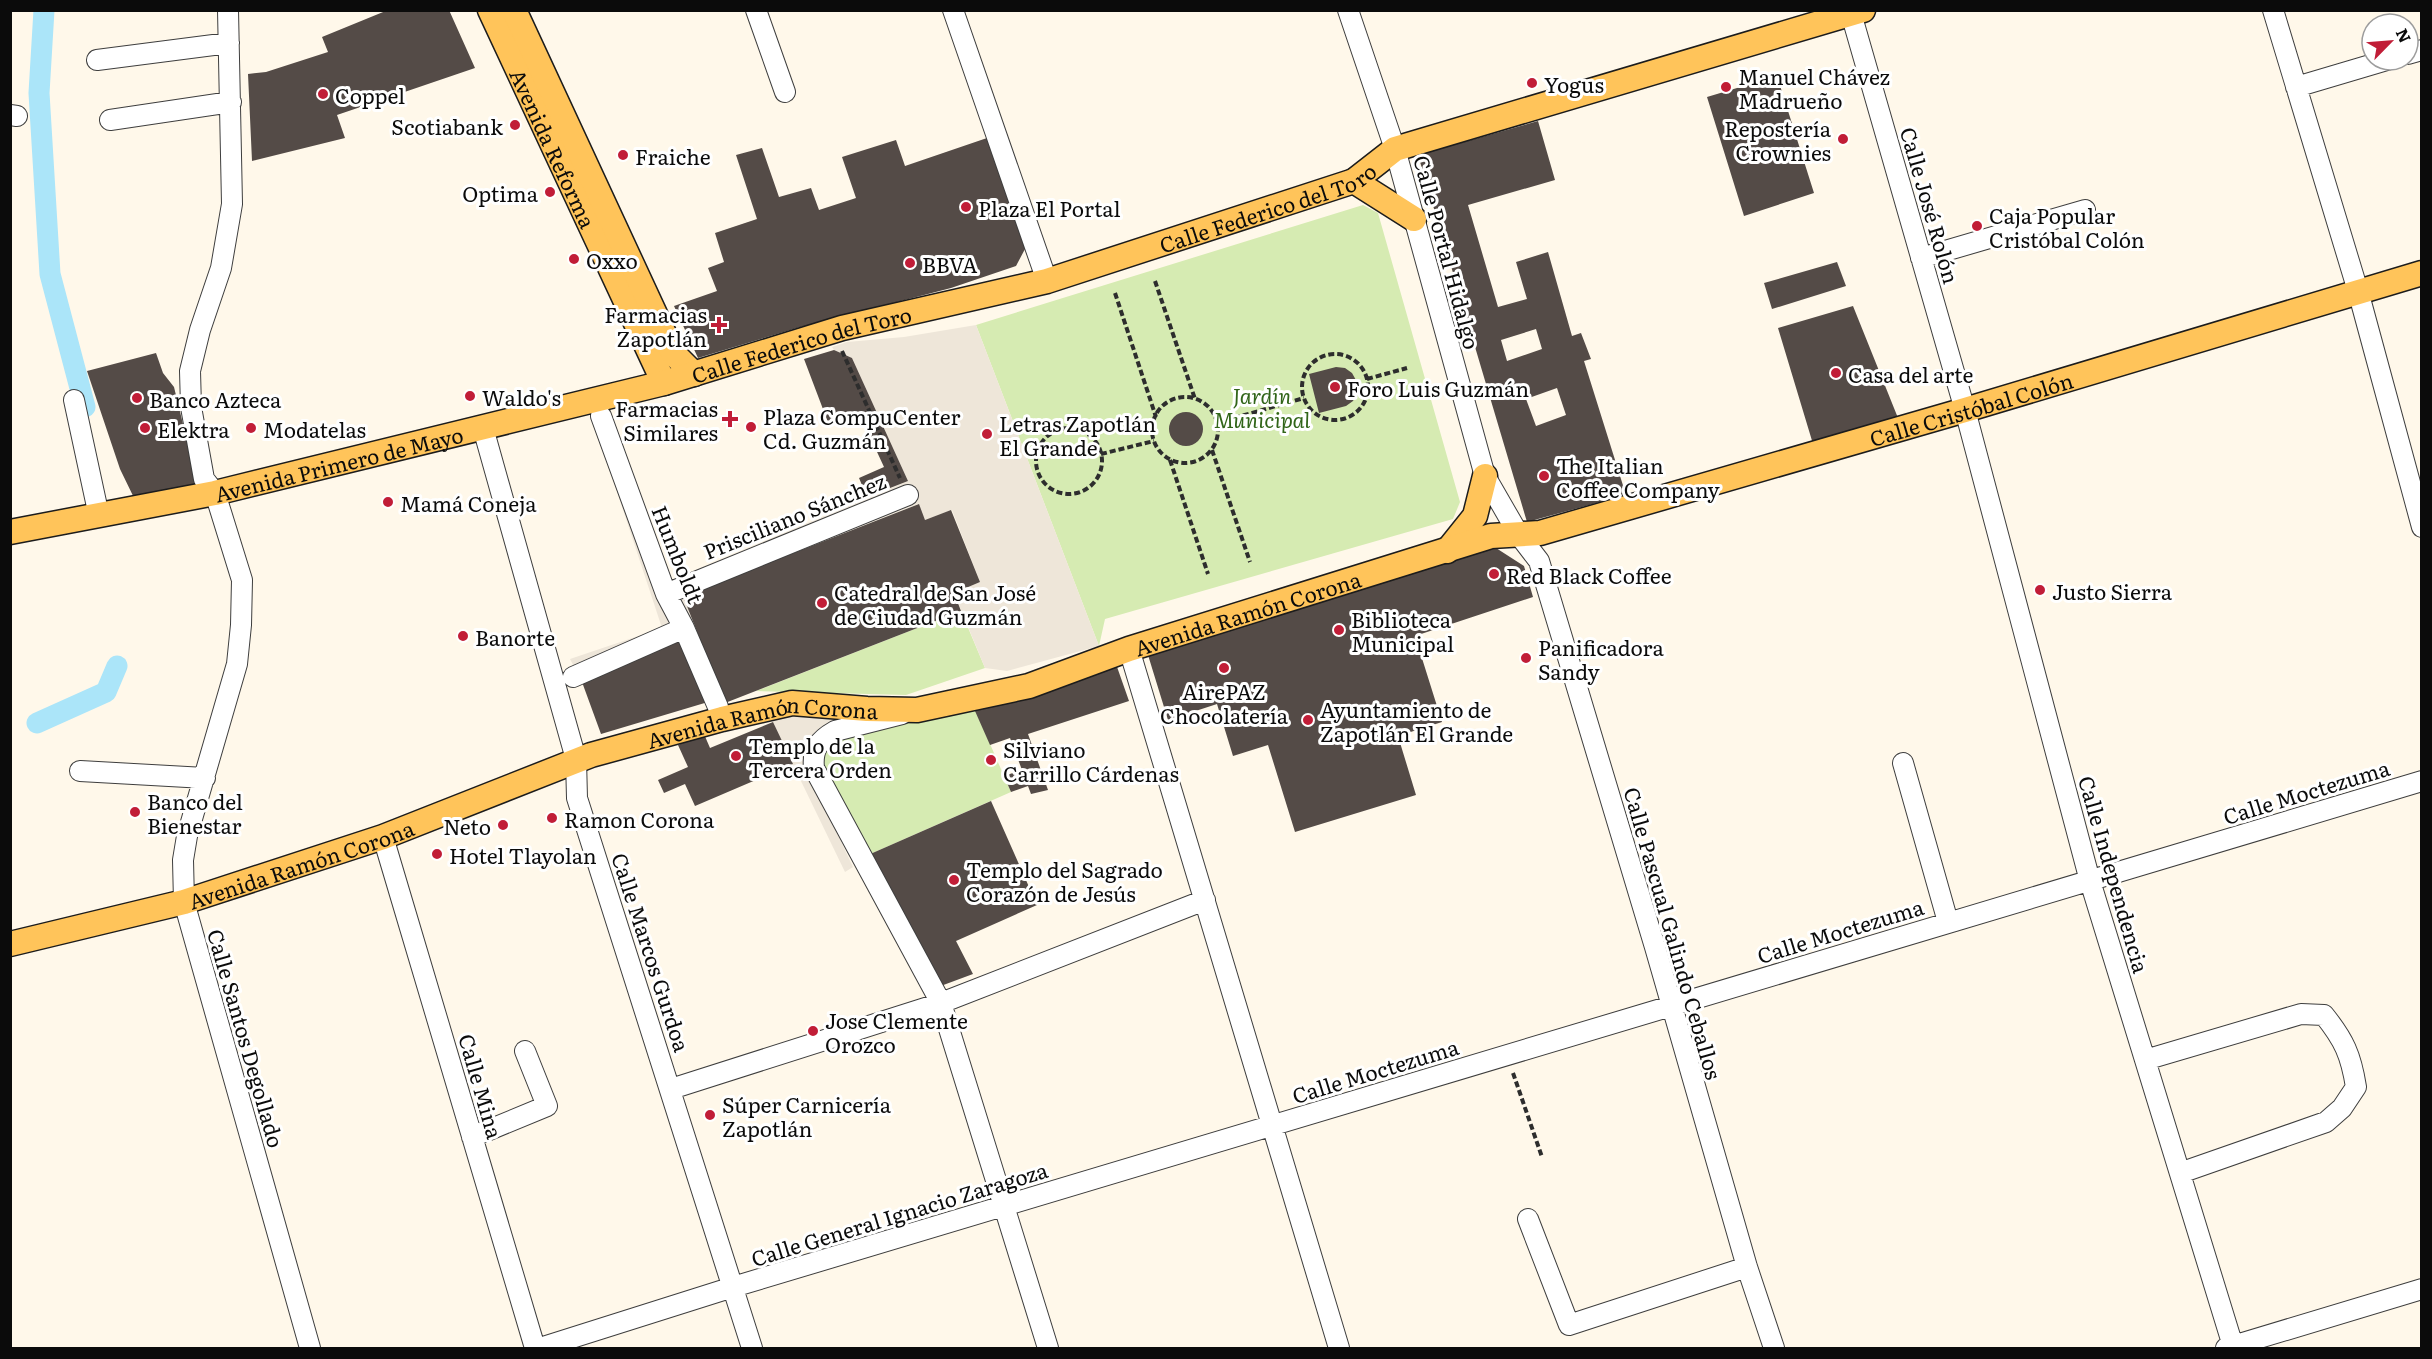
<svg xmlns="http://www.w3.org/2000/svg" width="2432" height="1359" font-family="Literata,serif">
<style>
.green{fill:#d6ebb2}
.plaza{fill:#eee6d9}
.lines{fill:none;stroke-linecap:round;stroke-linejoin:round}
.canal{stroke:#abe5f9;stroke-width:21}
.building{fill:#544b47;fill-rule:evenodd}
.minor-casing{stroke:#3e3e3e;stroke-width:22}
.major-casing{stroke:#1c1c1c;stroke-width:27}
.path{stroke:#2d2d2d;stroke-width:4;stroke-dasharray:6 3;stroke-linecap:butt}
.minor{stroke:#fff;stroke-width:20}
.major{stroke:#ffc45a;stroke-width:24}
.poi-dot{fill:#c11d37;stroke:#fff;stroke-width:2}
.labels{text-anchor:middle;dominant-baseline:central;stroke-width:6;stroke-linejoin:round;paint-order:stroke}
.poi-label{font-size:21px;fill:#0b0b0b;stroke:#fff;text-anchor:start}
.street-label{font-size:21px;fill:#0b0b0b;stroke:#fff}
.park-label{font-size:21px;font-style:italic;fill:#316519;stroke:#fff}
</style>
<rect width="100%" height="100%" fill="#fff8ea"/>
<path class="green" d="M1363,205L1378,213L1460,502L1453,519L1105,619L1099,646L976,325Z
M961,611L985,668L906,695L756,691Z
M973,705L1011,792L868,855L823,767C824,751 827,747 840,739Z"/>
<path class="plaza" d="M976,325L1099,646L1007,671L985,668L954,593L980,582L952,510L925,520L918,504L683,596L725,703L582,682L570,659L662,628L595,425L613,419L671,580L908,481L852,358L834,350L832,347L847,342L904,337Z
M869,713L806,748L804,756L805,765L853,867L845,872L770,717Z"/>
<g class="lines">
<path class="canal" d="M44,10L39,93L50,274L85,407
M37,723L106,692L117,666"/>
</g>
<path class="building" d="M388,10H449L475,68L337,115L345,138L252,161L248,74L266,72L328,52L322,37Z
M1777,76L1814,193L1744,216L1707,97Z
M1538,121L1555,180L1468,205L1498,307L1527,299L1516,262L1548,252L1572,336L1581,333L1591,359L1584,361L1626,495L1527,522L1418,155ZM1536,329L1542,349L1507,361L1501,340ZM1557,388L1566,415L1536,426L1526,399Z
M987,138L1025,249L1016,266L951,288L797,328L698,358L674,306L717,291L708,268L724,262L715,233L757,219L736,155L762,148L779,197L811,188L819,210L856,198L842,157L896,140L905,166Z
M1837,262L1846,286L1772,309L1764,283Z
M1853,306L1898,418L1813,444L1778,328Z
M834,350L852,358L908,481L867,497L859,478L884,467L859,413L829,425L804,359Z
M156,353L163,373L174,387L198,486L136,502L120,469L87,371Z
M1336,367L1345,368L1352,373L1357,382L1358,391L1353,401L1346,406L1319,413L1309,374Z
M1169 429a17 17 0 1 1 34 0a17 17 0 1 1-34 0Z
M919,504L925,520L951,510L980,582L954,593L961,611L725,703L683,596Z
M1496,548L1524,566L1533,597L1415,636L1442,722L1398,736L1416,795L1295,832L1268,745L1233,756L1217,704L1168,720L1148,655Z
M681,635L708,702L601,734L582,682Z
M1116,664L1129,701L1028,734L1048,790L1031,794L1028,786L1011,792L1004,776L1022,770L1010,738L990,745L975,711Z
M773,722L793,764L695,806L685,784L664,793L658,780L688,767L678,745L704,734L710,748Z
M991,801L1037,905L956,941L973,974L938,987L868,855Z"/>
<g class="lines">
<g class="minor-casing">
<path id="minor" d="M228,10L232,204L221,268L200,330L190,371L191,407L204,479L215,493L242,580L241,625L237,664L187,836L183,860L184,902L310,1348
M756,10L785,92
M953,10L1047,281
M1348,10L1395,149L1485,476L1519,535L1539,561L1655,947L1747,1267L1774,1348
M1850,10L1965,410L2090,881L2233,1346
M2273,10L2358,291L2422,527
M2408,54L2422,50
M97,60L229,43
M2296,87L2387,60
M10,115L17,116
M110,120L231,102
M1921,258L2085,210
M74,400L99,516
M601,416L666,594L684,628L718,707
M483,428L576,759L577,798L752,1348
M666,594L908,495
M1129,649L1339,1348
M573,677L684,628
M902,714L835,731C819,740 812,749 814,768L941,1003L1048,1348
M1903,763L1948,922
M80,771L205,778
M383,837L535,1348
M2145,1060L2301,1014L2324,1015C2344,1040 2351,1055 2356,1087L2342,1108L2326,1122L2180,1173
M671,1089L941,1003L1205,900
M472,1137L547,1106L525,1051
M1528,1219L1569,1325L1747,1267
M540,1348L733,1287L2422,781
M2226,1348L2422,1289"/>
</g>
<g class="major-casing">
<g id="major">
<path id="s1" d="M490,10L664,383"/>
<path d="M514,10L673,353L694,374"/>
<path d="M1354,181L1414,219"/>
<path id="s2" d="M10,532L215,493L664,383L842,328L1047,281L1354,181L1395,149L1863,10"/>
<path d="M1447,551L1475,516L1485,476"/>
<path id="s3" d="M10,944L184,902L383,837L591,755L722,719L792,703L867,709L917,710L1029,686L1129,649L1491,536L1540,533L1965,410L2422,273"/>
</g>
</g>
<path class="path" d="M1155,281L1195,399
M1115,293L1156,417
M842,351L900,478
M1302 387a33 33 0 1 1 66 0a33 33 0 1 1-66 0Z
M1367,379L1407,368
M1152 430a33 33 0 1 1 66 0a33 33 0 1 1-66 0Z
M1217,423L1304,398
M1036 461a33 33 0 1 1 66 0a33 33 0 1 1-66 0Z
M1212,450L1250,562
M1101,454L1154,441
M1170,460L1208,574
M1513,1073L1542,1157"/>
<use href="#minor" class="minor"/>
<use href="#major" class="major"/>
</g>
<g class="poi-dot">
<circle cx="1532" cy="83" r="6"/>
<circle cx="1726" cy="87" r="6"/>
<circle cx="323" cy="94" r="6"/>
<circle cx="515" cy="125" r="6"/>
<circle cx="1843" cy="139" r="6"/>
<circle cx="623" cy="155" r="6"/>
<circle cx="550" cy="192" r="6"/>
<circle cx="966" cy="207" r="6"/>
<circle cx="1977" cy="226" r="6"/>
<circle cx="574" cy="259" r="6"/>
<circle cx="910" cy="263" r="6"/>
<path d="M716 316h6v6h6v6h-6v6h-6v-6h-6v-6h6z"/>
<circle cx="1836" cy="373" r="6"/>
<circle cx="1335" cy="387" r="6"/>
<circle cx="470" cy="396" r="6"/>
<circle cx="137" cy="398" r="6"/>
<path d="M727 410h6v6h6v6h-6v6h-6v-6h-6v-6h6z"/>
<circle cx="751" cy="427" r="6"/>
<circle cx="145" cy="428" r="6"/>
<circle cx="251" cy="428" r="6"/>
<circle cx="987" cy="434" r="6"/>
<circle cx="1544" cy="476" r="6"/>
<circle cx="388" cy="502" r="6"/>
<circle cx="1494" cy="574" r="6"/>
<circle cx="2040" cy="590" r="6"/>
<circle cx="822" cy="603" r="6"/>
<circle cx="1339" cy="630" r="6"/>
<circle cx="463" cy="636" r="6"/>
<circle cx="1526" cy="658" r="6"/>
<circle cx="1224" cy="668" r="6"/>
<circle cx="1308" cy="720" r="6"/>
<circle cx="736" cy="756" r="6"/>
<circle cx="991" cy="760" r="6"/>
<circle cx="135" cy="812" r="6"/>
<circle cx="552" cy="818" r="6"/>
<circle cx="503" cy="825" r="6"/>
<circle cx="437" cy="854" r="6"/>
<circle cx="954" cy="880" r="6"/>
<circle cx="813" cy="1031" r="6"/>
<circle cx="710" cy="1115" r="6"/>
</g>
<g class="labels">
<g class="poi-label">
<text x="1738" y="75">Manuel Chávez<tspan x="1738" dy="24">Madrueño</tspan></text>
<text x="1544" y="83">Yogus</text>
<text x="335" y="94">Coppel</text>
<text x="503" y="125" text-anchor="end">Scotiabank</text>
<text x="1831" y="127" text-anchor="end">Repostería<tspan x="1831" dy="24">Crownies</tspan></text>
<text x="635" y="155">Fraiche</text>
<text x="538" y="192" text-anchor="end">Optima</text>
<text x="978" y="207">Plaza El Portal</text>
<text x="1989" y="214">Caja Popular<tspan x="1989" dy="24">Cristóbal Colón</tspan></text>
<text x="586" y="259">Oxxo</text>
<text x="922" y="263">BBVA</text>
<text x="707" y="313" text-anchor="end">Farmacias<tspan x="707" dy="24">Zapotlán</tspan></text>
<text x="1848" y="373">Casa del arte</text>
<text x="1347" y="387">Foro Luis Guzmán</text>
<text x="482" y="396">Waldo's</text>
<text x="149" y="398">Banco Azteca</text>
<text x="718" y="407" text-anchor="end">Farmacias<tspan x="718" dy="24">Similares</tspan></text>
<text x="763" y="415">Plaza CompuCenter<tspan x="763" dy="24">Cd. Guzmán</tspan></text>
<text x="999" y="422">Letras Zapotlán<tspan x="999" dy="24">El Grande</tspan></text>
<text x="157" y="428">Elektra</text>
<text x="263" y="428">Modatelas</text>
<text x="1556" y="464">The Italian<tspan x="1556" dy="24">Coffee Company</tspan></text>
<text x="400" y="502">Mamá Coneja</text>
<text x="1506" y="574">Red Black Coffee</text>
<text x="2052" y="590">Justo Sierra</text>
<text x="834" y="591">Catedral de San José<tspan x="834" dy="24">de Ciudad Guzmán</tspan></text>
<text x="1351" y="618">Biblioteca<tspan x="1351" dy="24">Municipal</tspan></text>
<text x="475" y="636">Banorte</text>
<text x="1538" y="646">Panificadora<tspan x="1538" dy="24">Sandy</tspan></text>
<text x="1224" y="690" text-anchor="middle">AirePAZ<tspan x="1224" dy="24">Chocolatería</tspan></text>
<text x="1320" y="708">Ayuntamiento de<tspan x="1320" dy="24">Zapotlán El Grande</tspan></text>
<text x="748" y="744">Templo de la<tspan x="748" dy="24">Tercera Orden</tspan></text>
<text x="1003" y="748">Silviano<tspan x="1003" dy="24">Carrillo Cárdenas</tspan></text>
<text x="147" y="800">Banco del<tspan x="147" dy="24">Bienestar</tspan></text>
<text x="564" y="818">Ramon Corona</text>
<text x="491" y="825" text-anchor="end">Neto</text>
<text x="449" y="854">Hotel Tlayolan</text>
<text x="966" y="868">Templo del Sagrado<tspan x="966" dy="24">Corazón de Jesús</tspan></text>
<text x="825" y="1019">Jose Clemente<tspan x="825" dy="24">Orozco</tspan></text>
<text x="722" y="1103">Súper Carnicería<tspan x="722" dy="24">Zapotlán</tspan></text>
</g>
<g class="street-label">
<text stroke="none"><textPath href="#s1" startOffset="152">Avenida Reforma</textPath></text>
<text stroke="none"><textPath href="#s2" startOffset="1300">Calle Federico del Toro</textPath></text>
<text transform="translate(1931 205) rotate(74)">Calle José Rolón</text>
<text transform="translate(1448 252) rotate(75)">Calle Portal Hidalgo</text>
<text stroke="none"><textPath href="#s2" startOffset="814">Calle Federico del Toro</textPath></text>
<text stroke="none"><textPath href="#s3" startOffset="2043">Calle Cristóbal Colón</textPath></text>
<text stroke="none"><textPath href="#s2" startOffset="336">Avenida Primero de Mayo</textPath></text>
<text transform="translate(794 515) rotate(-22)">Prisciliano Sánchez</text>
<text transform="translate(679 554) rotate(68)">Humboldt</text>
<text stroke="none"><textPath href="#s3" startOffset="1290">Avenida Ramón Corona</textPath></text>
<text stroke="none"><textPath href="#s3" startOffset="788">Avenida Ramón Corona</textPath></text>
<text transform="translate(2306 791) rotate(-17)">Calle Moctezuma</text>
<text stroke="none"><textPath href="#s3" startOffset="302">Avenida Ramón Corona</textPath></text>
<text transform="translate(2115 874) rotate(74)">Calle Independencia</text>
<text transform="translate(1840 930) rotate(-17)">Calle Moctezuma</text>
<text transform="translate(1674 933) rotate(74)">Calle Pascual Galindo Ceballos</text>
<text transform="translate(652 952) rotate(72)">Calle Marcos Gurdoa</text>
<text transform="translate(247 1038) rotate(74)">Calle Santos Degollado</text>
<text transform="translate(1375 1070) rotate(-17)">Calle Moctezuma</text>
<text transform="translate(482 1086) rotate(74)">Calle Mina</text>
<text transform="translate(899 1213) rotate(-17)">Calle General Ignacio Zaragoza</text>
</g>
<g class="park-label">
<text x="1262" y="394">Jardín<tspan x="1262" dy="24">Municipal</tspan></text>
</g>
</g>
<rect width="2432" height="1359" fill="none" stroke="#0b0b0b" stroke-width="24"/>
<g transform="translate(2390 42) rotate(65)"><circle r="28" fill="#ffffff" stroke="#9d9d9d" stroke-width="1.5"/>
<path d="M0-4.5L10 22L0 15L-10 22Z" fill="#c11d37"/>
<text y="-9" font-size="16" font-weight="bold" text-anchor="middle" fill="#0b0b0b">N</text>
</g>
</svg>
